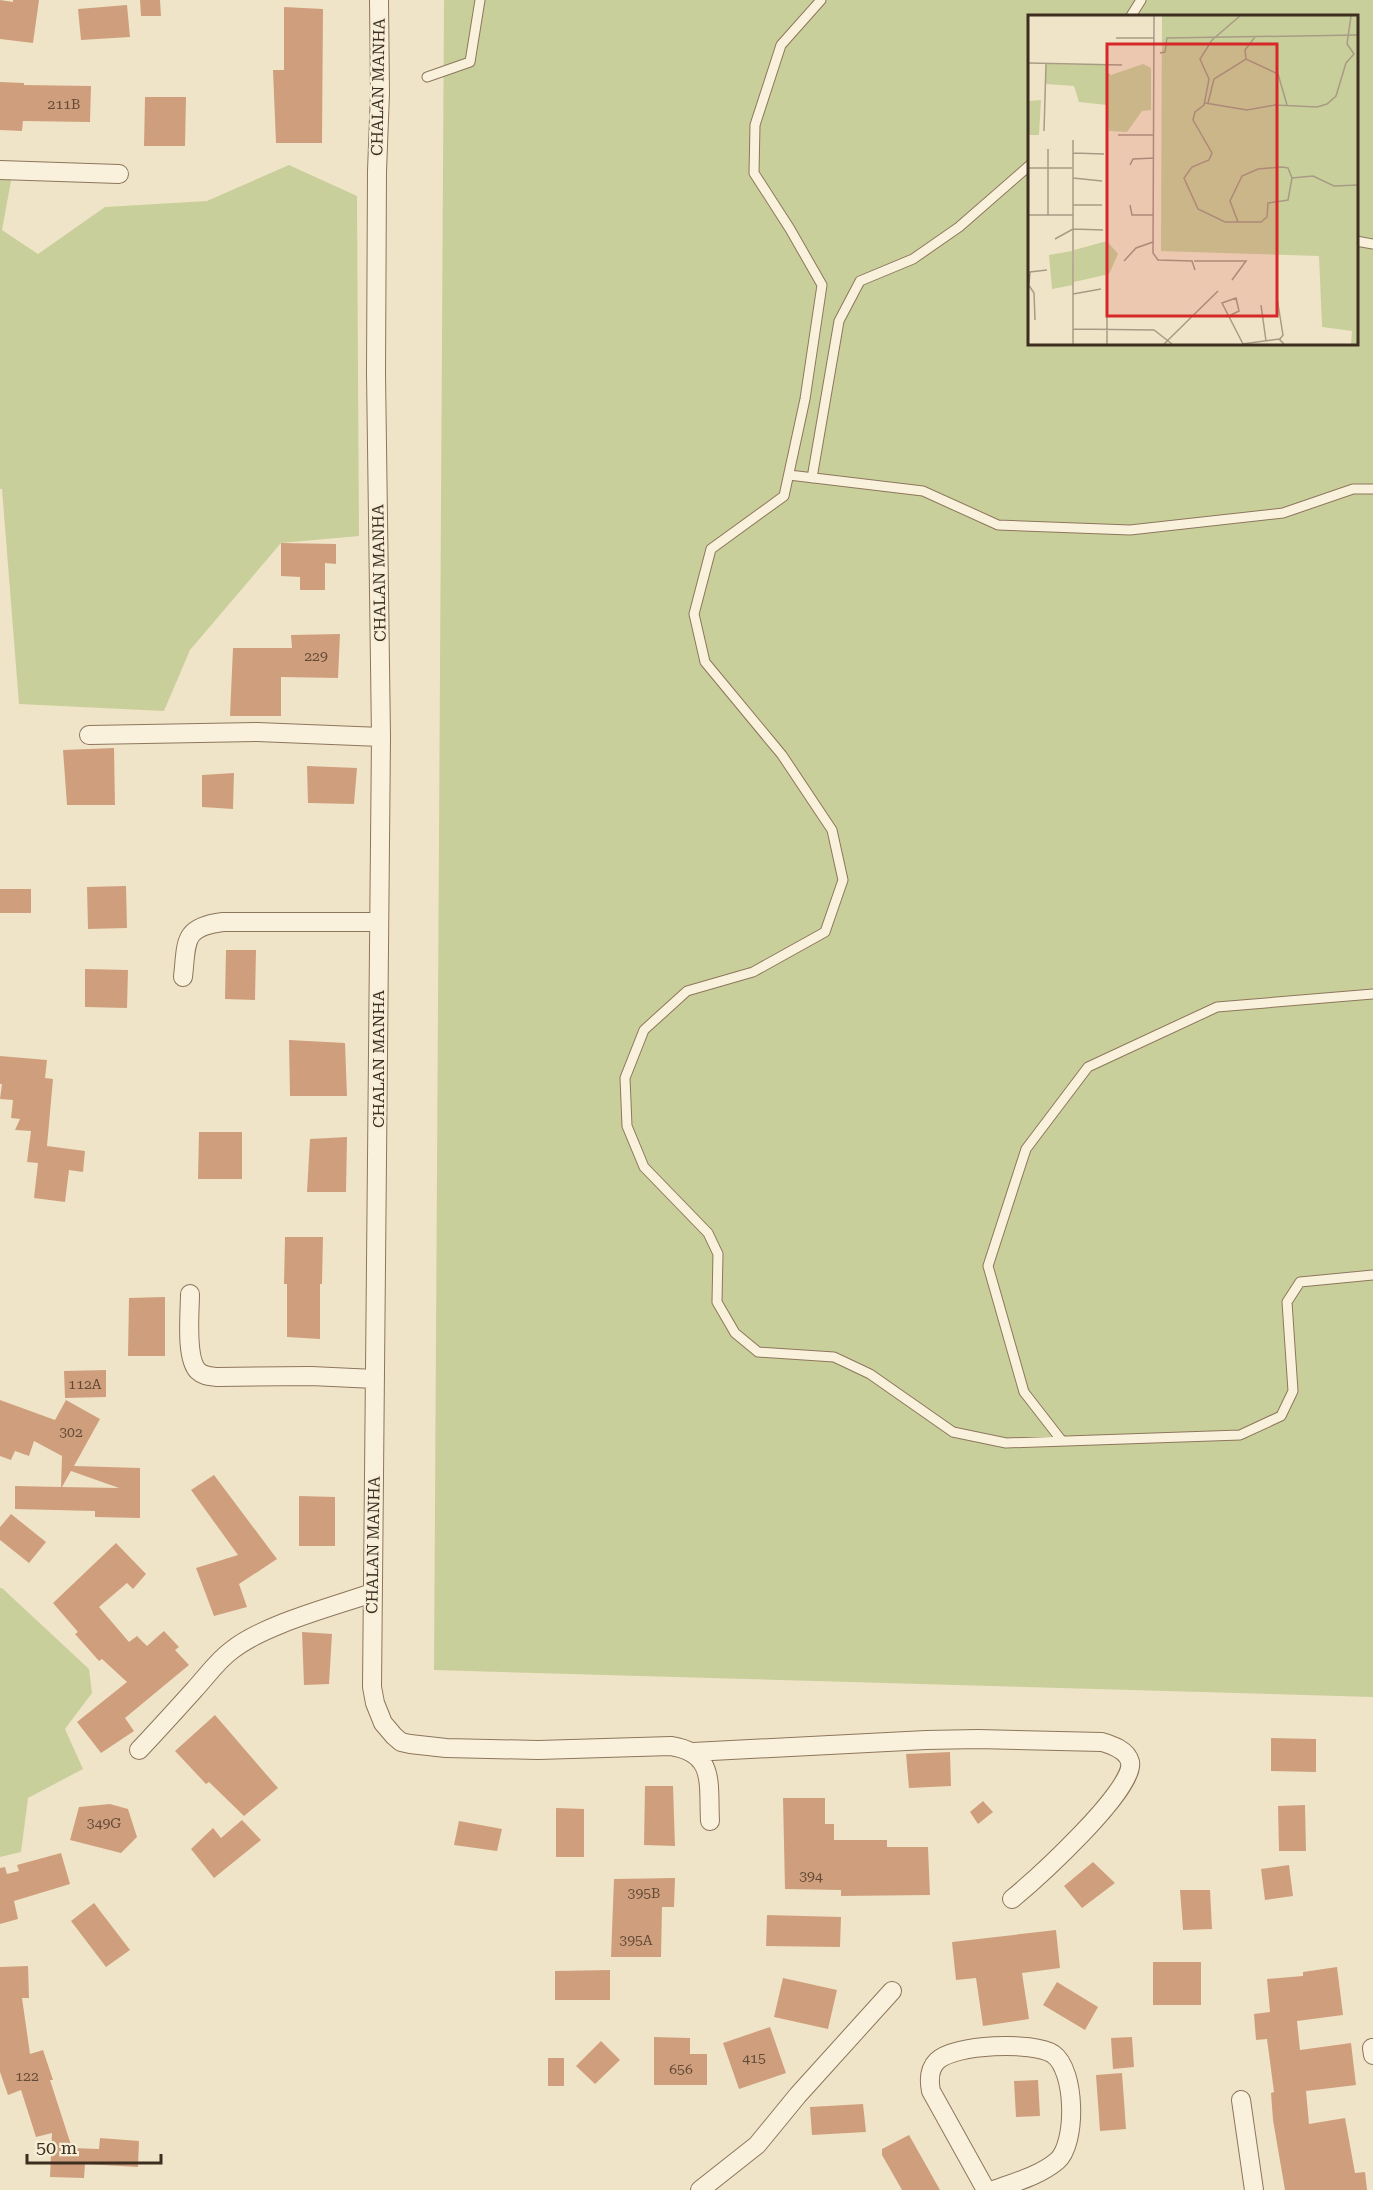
<svg xmlns="http://www.w3.org/2000/svg" width="1373" height="2190" font-family="'Roboto Serif',serif">
<style>
.green{fill:#c9cf9b;fill-rule:evenodd}
.building{fill:#cf9f7d;fill-rule:evenodd}
.lines{fill:none;stroke-linecap:round;stroke-linejoin:round}
.service-casing{stroke:#8d765c;stroke-width:11}
.minor-casing{stroke:#8d765c;stroke-width:20}
.service{stroke:#faf1dc;stroke-width:9}
.minor{stroke:#faf1dc;stroke-width:18}
.labels{text-anchor:middle;dominant-baseline:central;stroke-width:4.5;stroke-linejoin:round;paint-order:stroke}
.number-label{font-size:14px;fill:#624a37}
.street-label{font-size:16px;fill:#3d2e20;stroke:#f7eed8}
.inset-road{fill:none;stroke:#a89b85;stroke-width:1.5}
.view{fill:#d62828;fill-opacity:0.15;stroke:#d62828;stroke-width:3}
.inset-edge{fill:none;stroke:#3d2e20;stroke-width:3}
</style>
<rect width="100%" height="100%" fill="#f0e4c8"/>
<path class="green" d="M444,0H1373V1697L434,1670ZM1030,16H1356V344H1030Z
M289,165L357,196L359,536L281,543L190,650L164,711L19,704L2,489H0V170H13L2,230L38,254L105,207L207,201Z
M0,1588H2L89,1669L92,1693L65,1729L83,1769L28,1798L21,1852L0,1857Z"/>
<path class="building" d="M0,0L13,2V0H39L33,43L0,39Z
M140,0H160L161,16H141Z
M127,5L130,37L81,40L78,9Z
M284,7L323,9L322,143H276L273,70H284Z
M0,82L24,83V85L91,86L90,122L23,121L22,131L0,130Z
M145,97H186L185,146H144Z
M281,543L336,544V564L325,563V590H300V577L281,576Z
M340,634L338,678L281,677V716H230L233,648H292L291,635Z
M114,748L115,805H67L63,750Z
M307,766L357,768L354,804L308,803Z
M234,773L233,809L202,807V775Z
M126,886L127,928L88,929L87,887Z
M0,889H31V913H0Z
M226,950H256L255,1000L225,999Z
M85,969L128,970L127,1008L85,1007Z
M289,1040L345,1043L347,1096H290Z
M0,1056L47,1060L45,1078L53,1079L47,1146L85,1151L83,1172L69,1170L65,1202L34,1198L38,1163L27,1162L31,1131L15,1130L20,1119L11,1118L13,1100L0,1099L2,1084H0Z
M199,1132H242V1179H198Z
M347,1137L346,1192H307L310,1139Z
M285,1237H323L322,1284H320V1339L287,1337V1284H284Z
M165,1297V1356H128L129,1298Z
M106,1370V1397L65,1398L64,1371Z
M0,1400L55,1420L66,1400L100,1419L74,1466L140,1468V1518L95,1517V1511L15,1509V1486L61,1487L62,1456L34,1441L29,1456L15,1451L11,1460L0,1456ZM71,1471L119,1488L62,1487Z
M214,1475L277,1559L239,1584L247,1607L214,1616L196,1568L238,1555L191,1490Z
M299,1496L335,1497V1546H299Z
M11,1514L46,1542L29,1563L0,1540V1527Z
M116,1543L146,1574L133,1589L127,1583L99,1607L129,1642L137,1636L147,1646L164,1631L179,1647L175,1650L189,1665L125,1718L134,1731L101,1753L77,1722L127,1682L102,1659L99,1661L75,1634L78,1632L53,1603Z
M302,1632L332,1634L329,1684L304,1685Z
M215,1715L278,1788L244,1816L209,1782L206,1784L175,1751Z
M1271,1738L1316,1739V1772L1271,1771Z
M950,1752L951,1786L909,1788L906,1754Z
M645,1786H673L675,1846L644,1845Z
M783,1798H825V1824H834V1840H887V1847H928L930,1895L841,1896V1890L785,1889Z
M983,1801L993,1812L978,1824L970,1812Z
M110,1804L128,1809L137,1837L121,1853L70,1840L79,1807Z
M1305,1805L1306,1851H1279L1278,1806Z
M556,1808L584,1809V1857H556Z
M242,1820L261,1840L214,1878L191,1849L213,1828L221,1838Z
M459,1821L502,1829L497,1851L454,1845Z
M61,1853L70,1884L14,1901L18,1919L0,1924V1868L5,1867L7,1874L19,1871L17,1865Z
M1093,1862L1115,1883L1082,1908L1064,1886Z
M1289,1865L1293,1896L1265,1900L1261,1869Z
M675,1878L674,1907H662L661,1957H611L614,1879Z
M1180,1890H1210L1212,1929L1183,1930Z
M94,1903L130,1950L106,1967L71,1921Z
M767,1915L841,1917L840,1947L766,1946Z
M1056,1930L1060,1968L1022,1973L1029,2019L983,2026L976,1978L956,1980L952,1942Z
M1153,1962H1201V2005H1153Z
M28,1966L29,1998H22L30,2054L43,2050L53,2080H50L72,2148L99,2149L100,2138L139,2141L138,2167L85,2164L84,2178L50,2177L52,2133L36,2137L21,2090L8,2095L0,2072V1967Z
M1337,1967L1343,2015L1297,2021L1300,2050L1351,2043L1356,2085L1306,2091L1309,2124L1345,2118L1355,2173L1365,2172L1367,2190H1285L1273,2120L1271,2093L1274,2092L1267,2039L1256,2040L1254,2014L1270,2012L1267,1979L1303,1976V1972Z
M610,1970V2000H555V1971Z
M783,1978L837,1990L828,2029L774,2017Z
M1057,1982L1098,2007L1085,2030L1043,2005Z
M770,2027L786,2073L739,2089L723,2043Z
M654,2037L690,2038V2054H707V2085H654Z
M1132,2037L1134,2067L1113,2069L1111,2038Z
M601,2041L620,2060L595,2084L576,2066Z
M548,2058H564V2086H548Z
M1122,2073L1126,2129L1100,2131L1096,2075Z
M1038,2080L1040,2116L1016,2117L1014,2081Z
M863,2104L866,2132L812,2135L810,2107Z
M909,2135L940,2190H902L882,2155V2149Z"/>
<g class="lines">
<g class="service-casing">
<path id="service" d="M821,0L781,45L755,125L754,173L790,229L822,285L805,399L784,496L711,549L694,614L705,662L782,755L832,830L843,880L825,932L753,972L687,991L644,1030L625,1078L627,1126L644,1167L708,1233L718,1254L717,1302L735,1333L758,1352L834,1357L870,1374L953,1432L1006,1443L1240,1435L1281,1416L1293,1391L1287,1302L1300,1282L1373,1275
M1131,16L1141,0
M427,77L470,62L480,0
M1356,241L1373,244
M789,475L923,491L998,525L1130,530L1283,513L1353,489H1373
M812,478L839,321L860,281L913,259L959,227L1030,165
M1062,1441L1024,1392L988,1266L1026,1149L1088,1067L1217,1007L1373,994"/>
</g>
<g class="minor-casing">
<path id="minor" d="M379,0L380,93L377,171L376,373L381,737L372,1687L375,1703L383,1723L394,1736L401,1742L410,1744L446,1748L538,1750L671,1746C716,1753 708,1784 710,1821
M0,170L119,174
M89,735L257,732L381,737
M183,977C187,942 182,927 223,922H378
M190,1294C190,1312 185,1358 198,1371C203,1376 210,1376 217,1377L311,1376L375,1379
M139,1750C158,1730 176,1710 194,1690C207,1676 217,1661 232,1650C265,1624 332,1607 372,1593
M693,1752L926,1740L978,1739L1102,1742C1112,1745 1127,1750 1130,1762C1136,1789 1035,1880 1012,1899
M1372,2048L1373,2055
M1241,2100L1254,2190
M700,2190L757,2145L798,2095L892,1991
M986,2190L931,2091C929,2081 929,2069 937,2061C954,2044 1033,2041 1053,2054C1076,2070 1077,2144 1057,2161C1039,2176 1015,2182 994,2190"/>
</g>
<use href="#service" class="service"/>
<use href="#minor" class="minor"/>
</g>
<g class="labels">
<g class="number-label">
<text x="64" y="104">211B</text>
<text x="316" y="656">229</text>
<text x="85" y="1384">112A</text>
<text x="71" y="1432">302</text>
<text x="104" y="1823">349G</text>
<text x="811" y="1876">394</text>
<text x="644" y="1893">395B</text>
<text x="636" y="1940">395A</text>
<text x="754" y="2058">415</text>
<text x="681" y="2069">656</text>
<text x="27" y="2076">122</text>
</g>
<g class="street-label">
<text transform="translate(378 87) rotate(-89)">CHALAN MANHA</text>
<text transform="translate(379 573) rotate(-91)">CHALAN MANHA</text>
<text transform="translate(378 1059) rotate(-90)">CHALAN MANHA</text>
<text transform="translate(373 1545) rotate(-89)">CHALAN MANHA</text>
</g>
</g>
<g transform="translate(1028 15)">
<rect width="330" height="330" fill="#f0e4c8"/>
<path d="M134,1H330V329H323L324,316L294,312L291,241L133,236ZM18,49L80,50L79,57L83,60L115,49L123,53V95L114,96L99,117L81,116L79,90L51,87L46,71L18,69ZM13,85L11,120H0V86ZM79,226L90,239L81,259L46,267V235ZM44,236L45,270L24,274L21,240Z" fill="#c9cf9b"/>
<path class="inset-road" d="M126,1L125,238L130,245L164,246L167,255M212,1L184,25L172,44L181,64L176,90L167,97L165,105L184,138L181,145L164,152L156,163L170,194L197,207H233L239,202L240,188L260,185L264,163L285,161L306,171L330,170M88,23H126M132,38L137,37L139,23L330,20M218,44L217,35L227,22M0,48L94,50M177,88L219,95L247,90L289,92L299,89L308,81L318,48L326,39L319,29L323,1M180,88L186,64L218,44L250,59L259,90M16,116L18,49M90,120H126M45,125V329M45,138L76,139M102,150L105,144L126,143M0,153H44M45,163L74,166M45,190H74M102,190L104,200H125M0,200H45M20,200V134M210,207L202,186L214,161L230,154L254,152L260,153L264,163M27,224L45,214L75,215M96,246L108,233L125,227M166,246H218L204,265M0,269L6,278L7,305M1,269L2,257L19,255M45,279L73,274M249,283L255,320L252,324M233,290L238,326M79,298V329M201,301L211,296L208,283L194,288L215,329M45,314L126,315L144,329M136,329L190,276M214,329L251,324L256,329"/>
<path class="view" d="M79,29H249V301H79Z"/>
<rect width="330" height="330" class="inset-edge"/>
</g>
<path d="M27 2154v9h134v-9" fill="none" stroke="#3d2e20" stroke-width="3"/>
<text x="36" y="2154" font-size="18" fill="#3d2e20" stroke="#f7eed8" stroke-width="4.5" paint-order="stroke">50 m</text>
</svg>
